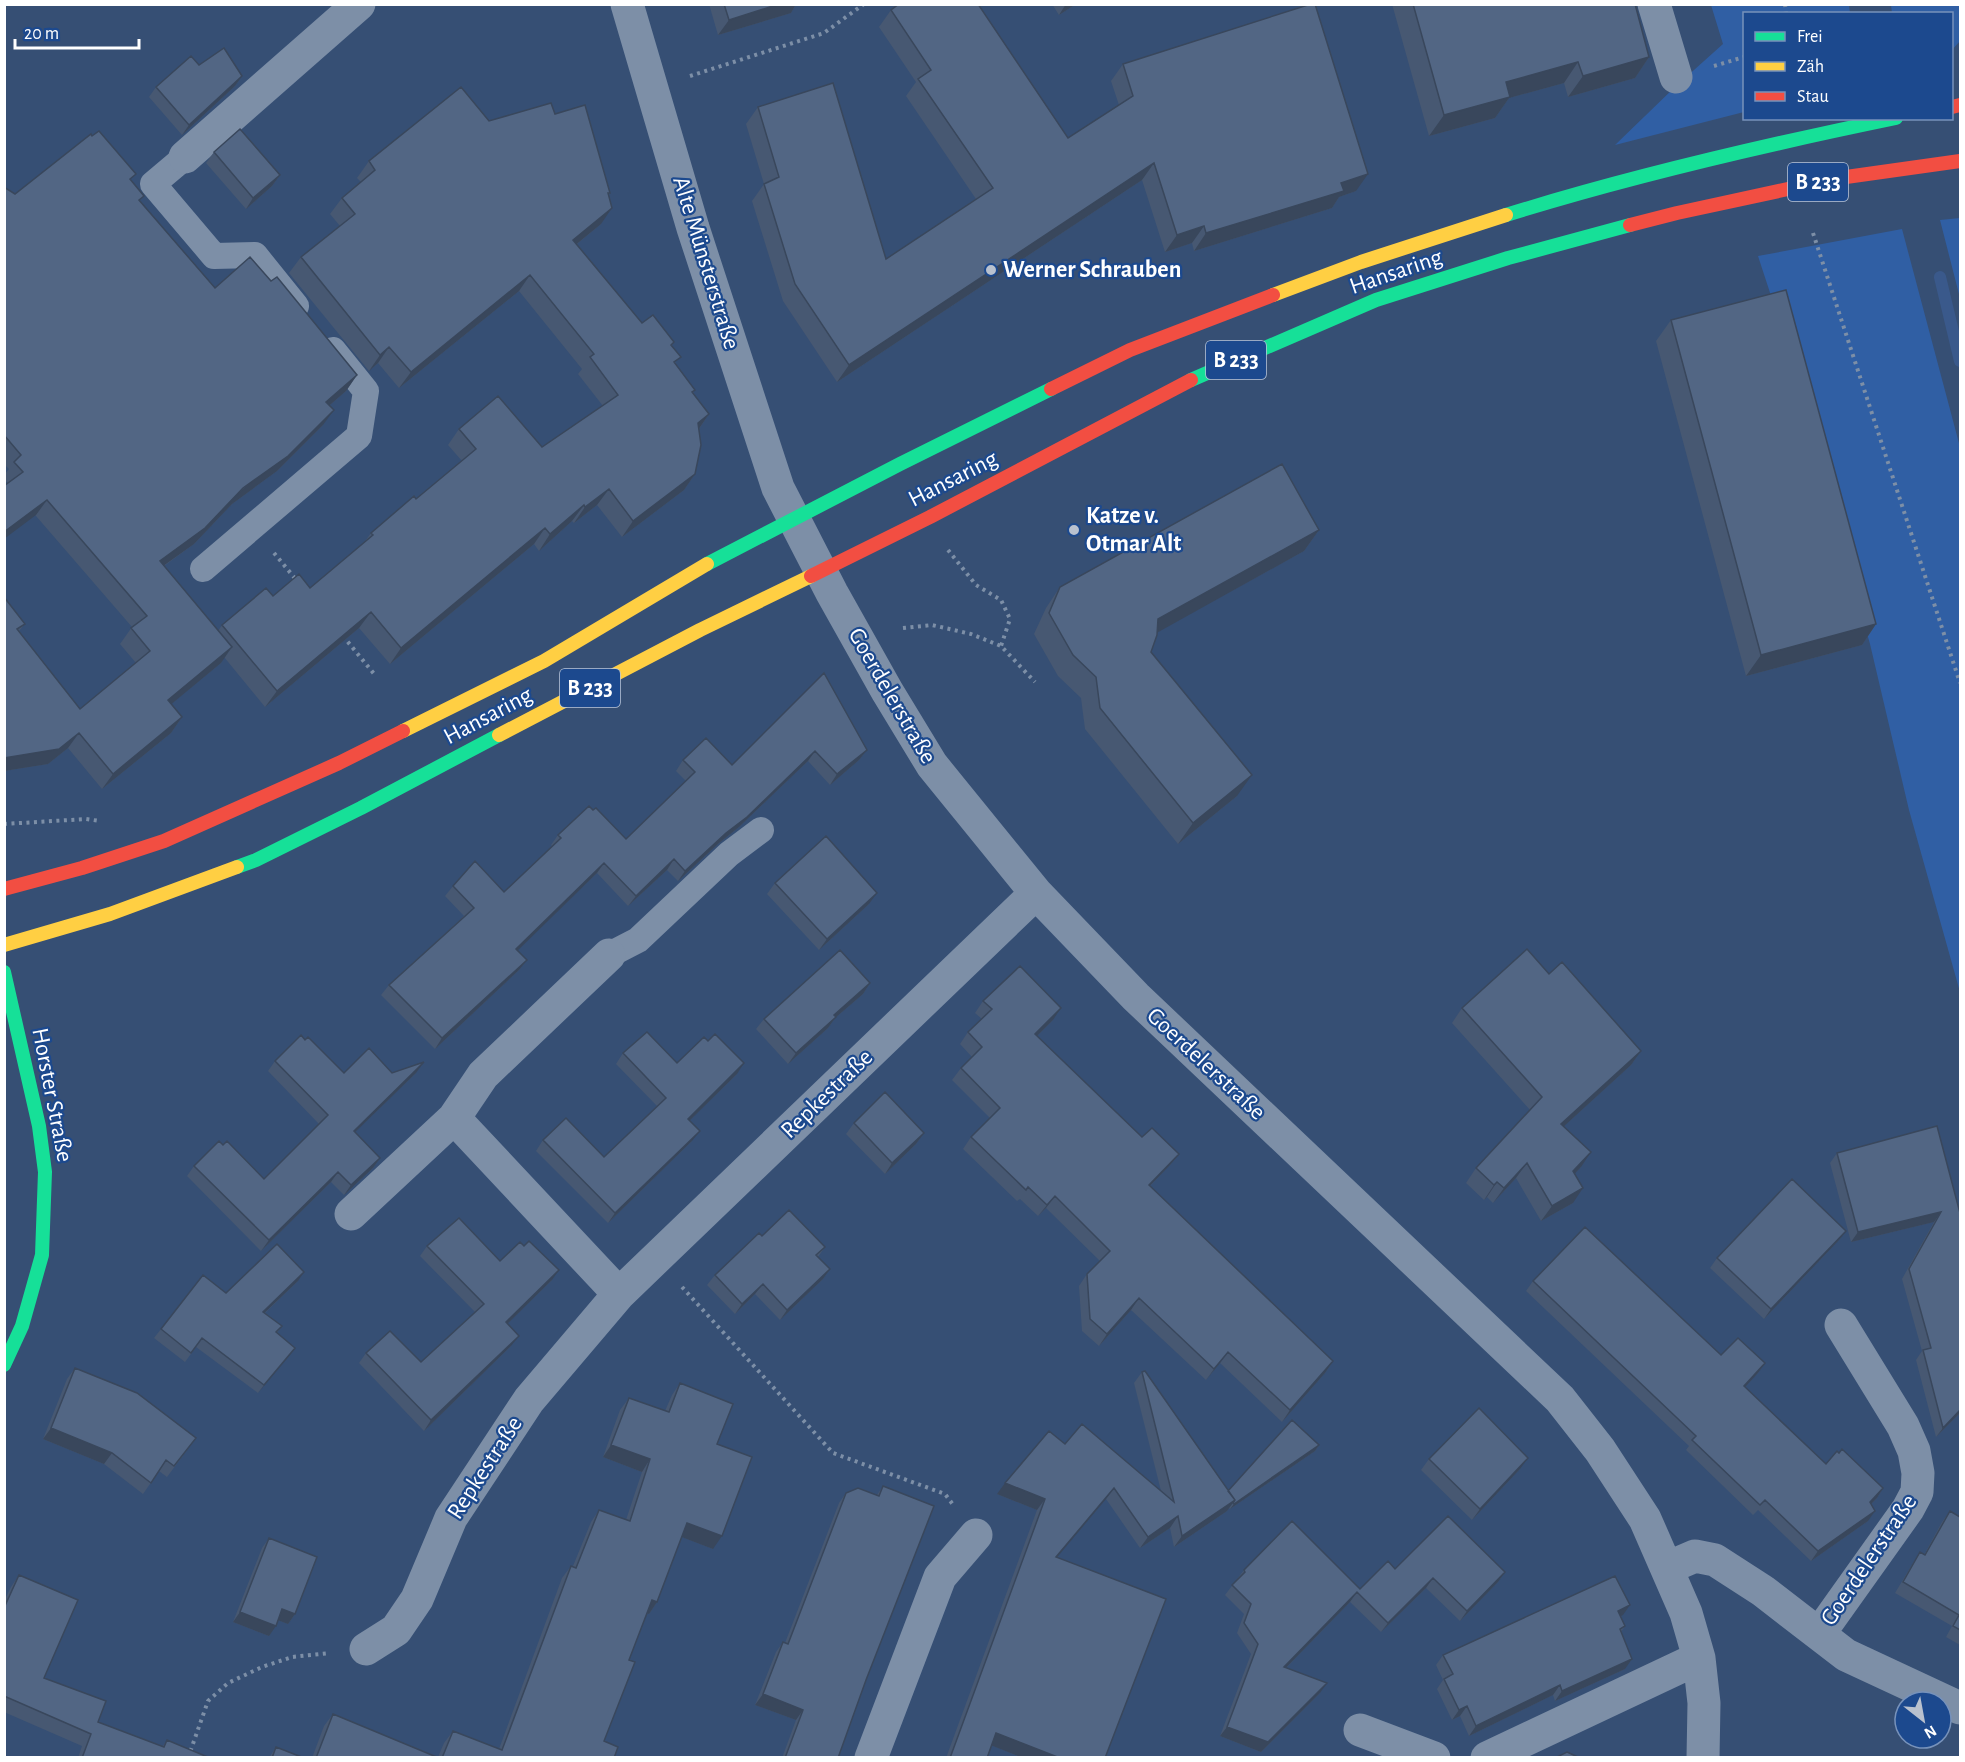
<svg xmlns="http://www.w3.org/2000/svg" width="1965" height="1762" font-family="'Alegreya Sans',sans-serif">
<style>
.green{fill:#305fa4}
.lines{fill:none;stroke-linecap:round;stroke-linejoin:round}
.stream{stroke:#3a598b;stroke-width:12}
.path{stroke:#7d8fa7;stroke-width:4;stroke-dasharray:3 4.5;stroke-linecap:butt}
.lane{stroke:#7d8fa7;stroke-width:26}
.street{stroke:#7d8fa7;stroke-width:33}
.fast{stroke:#16e098;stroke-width:14}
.slow{stroke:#ffcf43;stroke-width:14}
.jam{stroke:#f24e42;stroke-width:14}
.wall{fill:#475872}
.shaded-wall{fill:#39475c}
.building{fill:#526684;stroke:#39475c;stroke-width:1.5}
.poi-dot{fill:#b9c1ce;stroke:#1c498e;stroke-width:2}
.labels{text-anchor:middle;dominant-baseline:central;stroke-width:4.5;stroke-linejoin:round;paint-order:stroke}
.shield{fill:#1c498e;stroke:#bbc8dd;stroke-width:1.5}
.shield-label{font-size:22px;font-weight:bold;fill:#fff}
.street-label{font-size:24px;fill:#fff;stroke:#1c498e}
.poi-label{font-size:24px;font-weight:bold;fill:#fff;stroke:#1c498e;text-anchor:start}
</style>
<rect width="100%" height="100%" fill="#364f74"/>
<path class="green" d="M1711,5H1849L1850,13L1744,14V112L1615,145L1675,87L1723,44Z
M1891,5H1960V41L1952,50V14L1892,13Z
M1960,218V298L1940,220Z
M1902,229L1960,447V992L1909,810L1870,644L1775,308L1758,256Z"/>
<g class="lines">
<path class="stream" d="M1940,277L1960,361"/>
<path class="path" d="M1785,4L1786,14
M1714,66L1744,57
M690,76L824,33L864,4
M1813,233L1960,683
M948,550L976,585L1001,600L1010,619L1001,646
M274,553L298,582
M903,628L932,625L971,634L1001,646L1035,682
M343,636L375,675
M4,824L86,819L100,821
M682,1287L833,1453L945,1494L954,1506
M188,1758L208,1701L228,1683L262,1667L292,1657L330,1653"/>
<path class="lane" d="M185,157L153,184L214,256L255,255L296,306
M203,569L359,436L366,391L333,350
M609,955L638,940L729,854L761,830"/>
<path class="street" d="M627,4L693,228L778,488L832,593L887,691L932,765L1036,893L1136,997L1560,1399L1600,1450L1645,1519L1686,1613L1699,1658L1704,1703L1703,1758
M1654,4L1676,77
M185,157L359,4
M609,955L483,1075L454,1118L619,1294
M351,1214L454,1118
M1667,1568L1695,1556L1715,1560L1763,1591L1846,1655L1960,1708
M1819,1634L1908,1509L1917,1492L1918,1473L1914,1451L1903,1426L1841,1325
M366,1649L396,1630L417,1599L451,1518L529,1400L619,1294L1036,893
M1360,1730L1434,1758
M871,1758L940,1577L976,1535
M1487,1758L1699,1658"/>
<path class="fast" d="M1506,215C1634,175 1765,145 1896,118
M1191,380L1376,300L1508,258L1630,225
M707,564L900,464L1051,389
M237,867L256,860L361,808L499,735
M4,972L39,1126L45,1172L42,1255L22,1326L4,1365"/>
<path class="slow" d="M1273,295L1361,262L1506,215
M403,731L544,661L707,564
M499,735L700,630L811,576
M4,945L110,914L237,867"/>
<path class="jam" d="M1952,107L1960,105
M1630,225L1677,213L1839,178L1960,161
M1051,389L1130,350L1273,295
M811,576L930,517L1191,380
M4,889L82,868L164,841L339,763L403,731"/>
</g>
<path class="wall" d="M709,4H796L791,13L718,35Z
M1052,4H1076L1059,15Z
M1392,4H1635L1649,57L1635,78L1568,97L1564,83L1509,98L1495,118L1429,136Z
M891,10L1068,138L1119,105L1111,81L1123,64L1356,191L1339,197L1332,208L1194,251L1192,243L1165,252L1142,180L837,382L783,301L752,201L764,184L746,124L758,107L886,259L976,199L906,96L916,82L879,27Z
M199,65L242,76L235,86L182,135L149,97L156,87Z
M555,114L610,193L609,195L601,224L577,244L642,323L674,342L672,345L676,365L695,390L693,393L709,414L699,429L695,474L684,490L622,537L597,505L574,523L572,521L539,551L534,544L390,664L359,628L265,707L224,657L221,663L171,704L182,717L171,733L102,789L68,748L48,764L4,771V597L25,624L19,631L80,709L136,663L120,644L132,627L4,479V475L9,469L4,464V187L15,194L131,180L140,201L215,288L271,281L357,375L346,391L330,405L323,425L277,471L232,504L194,544L164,566L218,631L222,625L273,596L310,588L363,544L371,533L416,499L462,461L448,445L459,429L542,447L603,406L578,374L582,369L519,291L399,388L378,363L369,371L289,273L301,257L340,226L330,214L342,198L361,182L357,178L369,161L489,121Z
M214,152L280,175L272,186L246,209L206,163Z
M1671,320L1876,624L1862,645L1746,676L1656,341Z
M1319,530L1304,551L1157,632L1151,652L1237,796L1178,844L1085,729L1081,698L1058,676L1034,634L1046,608L1060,587Z
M824,673L867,750L859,760L830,785L808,761L739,827L719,843L678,881L667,870L628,906L597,873L517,950L527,960L519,970L435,1049L381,995L389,985L464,916L445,896L453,886L504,892L552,846L551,845L558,835L626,839L686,781L676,771L683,760L732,765Z
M775,883L869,904L819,950L767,894Z
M1549,974L1641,1051L1631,1065L1563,1127L1581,1167L1575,1173L1573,1203L1541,1221L1516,1178L1493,1203L1487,1197L1484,1200L1466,1183L1476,1168L1530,1110L1452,1023L1462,1008Z
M870,983L863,994L835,1018L828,1028L788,1064L756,1029L764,1019Z
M983,1001L1053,1020L1037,1036L1142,1137L1179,1154L1170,1165L1150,1186L1333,1361L1325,1373L1282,1422L1220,1363L1206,1380L1131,1310L1099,1346L1082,1331L1079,1286L1087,1274L1100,1261L1046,1208L1038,1216L1020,1199L1017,1201L963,1149L971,1137L990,1118L952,1080L961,1068L972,1057L960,1044L968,1032L982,1019L975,1013Z
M708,1041L737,1074L690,1120L692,1141L608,1223L536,1151L543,1140L604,1157L657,1106L616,1064L623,1053L677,1063Z
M275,1061L344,1073H416L355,1132L380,1158L373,1168L344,1195L331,1182L261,1251L187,1176L194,1166L264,1179L319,1124L268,1071Z
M854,1123L924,1133L916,1144L885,1174L846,1134Z
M1937,1126L1960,1413L1936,1437L1916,1360L1922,1351L1902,1279L1934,1222L1851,1242L1830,1163L1837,1153Z
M1846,1231L1839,1240L1764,1319L1710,1268L1717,1258Z
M762,1236L825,1247L818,1257L830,1269L823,1279L780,1320L755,1294L735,1314L707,1285L715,1275Z
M427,1246L500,1261L552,1280L507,1324L511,1346L424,1431L359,1363L366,1353L421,1362L475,1312L420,1256Z
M298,1281L265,1313L282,1326L277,1333L295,1348L258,1393L196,1347L185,1362L154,1338L161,1329L226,1293Z
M1533,1281L1721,1355L1765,1363L1758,1373L1745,1387L1826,1464L1883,1488L1877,1498L1871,1504L1868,1521L1811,1561L1758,1510L1753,1515L1686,1450L1689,1446L1526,1291Z
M75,1368L188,1449L167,1477L159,1471L143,1494L104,1464L43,1439L67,1379Z
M1142,1372L1228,1491L1319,1445L1315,1451L1230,1509L1229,1508L1227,1511L1174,1547L1170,1528L1140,1548L1106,1499L1057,1557L1105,1758H1023L991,1745L987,1758H946L1037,1510L997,1494L1065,1444L1161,1491L1134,1383Z
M680,1383L717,1444L713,1549L682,1537L657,1602L649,1614L646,1613L629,1660L604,1741L614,1758H312L324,1726L333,1714L438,1757L444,1743L453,1731L499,1749L562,1578L571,1566H573L591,1522L599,1510L626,1520L642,1472L603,1457L620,1410L629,1398L665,1411L672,1395Z
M1429,1459L1520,1469L1472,1520L1421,1470Z
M883,1486L866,1680L838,1758H782L796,1720L755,1705L776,1652L783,1642L785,1643L839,1503L846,1493L877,1495Z
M1950,1511L1960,1517V1645L1946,1637L1952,1626L1895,1593L1913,1563L1920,1552L1924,1555L1942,1522Z
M269,1538L295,1614L288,1624L278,1620L269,1636L233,1622L262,1548Z
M1395,1569L1505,1572L1498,1582L1460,1621L1426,1588L1381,1632L1350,1602L1286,1668L1320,1693L1261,1752L1220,1736L1251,1654L1237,1633L1244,1614L1225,1595L1244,1570L1360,1589Z
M19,1575L44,1678L98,1722L163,1746L167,1740L210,1758H78L82,1746L4,1712V1601L11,1587Z
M1623,1615L1621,1616L1625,1626L1621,1632L1625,1669L1555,1701L1553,1695L1469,1736L1460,1716L1452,1720L1437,1689L1443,1680L1436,1665L1443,1655Z
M276,1747L304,1758H269Z"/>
<path class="shaded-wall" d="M779,4H796L791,13L718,35L729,20Z
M1066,4H1076L1059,15Z
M1649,57L1635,78L1568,97L1583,76Z
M1578,62L1564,83L1509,98L1495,118L1429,136L1444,115L1506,82Z
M242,76L235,86L182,135L189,125Z
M1154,163L1142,180L837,382L849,365Z
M1368,174L1356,191L1339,197L1332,208L1194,251L1206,233L1341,183Z
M280,175L272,186L246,209L253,198Z
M612,208L601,224L562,256L573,240Z
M1204,226L1192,243L1165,252L1177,235Z
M530,275L519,291L399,388L411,372Z
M389,347L378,363L369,371L380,355Z
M357,375L346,391L316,417L326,402Z
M334,410L323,425L277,471L232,504L194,544L149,576L160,561Z
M709,414L698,430V423Z
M695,474L684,490L622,537L633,521Z
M609,489L597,505L574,523L585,507Z
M47,500L36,515L4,539V532Z
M584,505L572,521L539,551L550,534Z
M545,528L534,544L390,664L401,648Z
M1319,530L1304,551L1144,640L1158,619Z
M371,612L359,628L265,707L277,691Z
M1876,624L1862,645L1746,676L1761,655Z
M232,647L221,663L157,716L168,700Z
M182,717L171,733L102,789L113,774Z
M79,733L68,748L48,764L4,771V758Z
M867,750L859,760L830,785L837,774Z
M815,751L808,761L739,827L719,843L678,881L685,871Z
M1252,775L1237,796L1178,844L1193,823Z
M674,859L667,870L628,906L636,896Z
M604,863L597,873L509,959L516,949Z
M877,893L869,904L819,950L827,939Z
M527,960L519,970L435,1049L442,1038Z
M870,983L863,994L835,1018L828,1028L788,1064L796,1053L834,1015Z
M1061,1008L1053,1020L1027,1046L1035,1034Z
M1641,1051L1631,1065L1550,1139L1561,1124Z
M424,1062L416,1073L346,1141L354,1131Z
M744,1063L737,1074L681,1129L688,1119Z
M700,1131L692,1141L608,1223L615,1213Z
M924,1133L916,1144L885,1174L892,1163Z
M1591,1152L1581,1167L1563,1186L1573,1171Z
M1179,1154L1170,1165L1140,1196L1149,1185Z
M380,1158L373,1168L344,1195L351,1185Z
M1527,1163L1516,1178L1493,1203L1504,1188Z
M338,1172L331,1182L261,1251L269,1240Z
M1497,1182L1487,1197L1484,1200L1494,1185Z
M1583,1188L1573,1203L1541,1221L1552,1206Z
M1055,1196L1046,1208L1038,1216L1047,1205Z
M1941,1212L1934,1222L1851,1242L1858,1232Z
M1846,1231L1839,1240L1764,1319L1771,1309Z
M830,1269L823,1279L780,1320L787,1310Z
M559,1270L552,1280L499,1332L506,1322Z
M304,1272L298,1281L257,1320L263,1312Z
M763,1284L755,1294L735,1314L742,1304Z
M1139,1298L1131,1310L1099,1346L1107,1334Z
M519,1336L511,1346L424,1431L431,1420Z
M295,1348L289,1356L258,1393L264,1385Z
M1228,1352L1220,1363L1206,1380L1214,1369Z
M1333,1361L1325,1373L1282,1422L1290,1410Z
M1765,1363L1758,1373L1737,1396L1744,1386Z
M1960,1410V1413L1936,1437L1943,1428Z
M51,1428L112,1453L104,1464L43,1439Z
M611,1445L650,1459L642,1472L603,1457Z
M1319,1445L1315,1451L1230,1509L1234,1504Z
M1528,1458L1520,1469L1472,1520L1480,1509Z
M1005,1483L1045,1499L1037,1510L997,1494Z
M1114,1488L1106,1499L1048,1568L1056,1557Z
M1883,1488L1877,1498L1863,1512L1870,1502Z
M1235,1500L1227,1511L1174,1547L1182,1536Z
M1875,1511L1868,1521L1811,1561L1818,1551Z
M1178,1516L1170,1528L1140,1548L1148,1537Z
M687,1523L722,1536L713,1549L679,1536Z
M1505,1572L1498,1582L1460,1621L1467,1611Z
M1433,1578L1426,1588L1381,1632L1388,1623Z
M1357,1592L1350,1602L1277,1677L1284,1667Z
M652,1600L657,1602L649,1614L643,1612Z
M1630,1605L1623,1615L1611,1621L1618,1611Z
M282,1609L295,1614L288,1624L275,1619Z
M240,1612L276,1626L269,1636L233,1622Z
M1632,1659L1625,1669L1555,1701L1562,1691Z
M1327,1683L1320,1693L1261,1752L1220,1736L1227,1727Z
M1560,1685L1553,1695L1469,1736L1476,1726Z
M763,1694L803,1710L796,1720L755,1705Z
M1467,1706L1460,1716L1452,1720L1459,1710Z
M996,1733L1060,1758H1023L988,1744Z"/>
<path class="building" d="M724,4H779L729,20Z
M899,4H978L1068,138L1133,96L1123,64L1311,4H1315L1368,174L1341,183L1344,191L1206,233L1204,226L1177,235L1154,163L849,365L795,284L764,184L779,177L758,107L833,83L886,259L993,188L918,79L931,70L891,10Z
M1413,4H1635L1649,57L1583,76L1578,62L1506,82L1510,97L1444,115Z
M224,48L242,76L189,125L156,87L191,56L199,65Z
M461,87L489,121L551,103L555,114L585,105L610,193H608L612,208L573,240L642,323L653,315L674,342L671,345L681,357L674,362L695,390L692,392L709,414L698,423L701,445L695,474L633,521L609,489L585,507L584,505L550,534L545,528L401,648L371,612L277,691L222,625L266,588L273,596L299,574L310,588L373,535L371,533L414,496L416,499L476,449L459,429L498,396L542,447L618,395L590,357L594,354L530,275L411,372L389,347L380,355L301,257L355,214L342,198L375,170L369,161Z
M240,129L280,175L253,198L214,152Z
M99,131L136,174L130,179L144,196L139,200L215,288L250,257L271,281L277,277L357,375L326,402L334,410L288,456L243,488L205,528L160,561L232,647L168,700L182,717L113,774L79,733L59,749L4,758V597L25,624L17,629L80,709L150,651L131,628L147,616L47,500L4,532V486L23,472L14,462L21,455L4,435V187L15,194L91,134L92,136Z
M1786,290L1876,624L1761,655L1671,320Z
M1282,464L1319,530L1158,619L1157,635L1151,652L1252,775L1193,823L1100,708L1096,677L1073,655L1049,613L1060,587Z
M824,673L867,750L837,774L815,751L747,817L726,833L685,871L674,859L636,896L604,863L516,949L527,960L442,1038L389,985L474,908L453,886L475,861L504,892L561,838L558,835L589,806L593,810L596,808L626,839L695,772L683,760L706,738L732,765Z
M826,836L877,893L827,939L775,883Z
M1527,949L1549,974L1562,962L1641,1051L1561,1124L1591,1152L1573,1171L1583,1188L1552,1206L1527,1163L1504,1188L1497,1182L1494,1185L1476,1168L1542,1097L1462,1008Z
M840,950L870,983L834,1015L836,1017L796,1053L764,1019Z
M1020,966L1061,1008L1035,1034L1142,1137L1152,1128L1179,1154L1149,1185L1333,1361L1290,1410L1228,1352L1214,1369L1139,1298L1107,1334L1090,1319L1087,1274L1110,1251L1055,1196L1047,1205L1028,1187L1026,1190L971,1137L1000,1108L961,1068L982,1047L968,1032L992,1009L983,1001Z
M647,1032L677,1063L704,1037L708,1041L715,1034L744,1063L688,1119L700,1131L615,1213L543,1140L566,1118L604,1157L666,1098L623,1053Z
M301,1035L305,1040L308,1037L344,1073L369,1048L392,1073L424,1062L354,1131L380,1158L351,1185L338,1172L269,1240L194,1166L219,1141L223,1145L227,1141L264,1179L328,1115L275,1061Z
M885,1092L924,1133L892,1163L854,1123Z
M1937,1126L1960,1213V1410L1943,1428L1923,1350L1931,1348L1909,1269L1941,1212L1858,1232L1837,1153Z
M1792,1179L1846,1231L1771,1309L1717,1258Z
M789,1210L825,1247L816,1255L830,1269L787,1310L763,1284L742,1304L715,1275L759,1233L762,1236Z
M459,1218L500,1261L520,1242L524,1246L529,1241L559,1270L506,1322L519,1336L431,1420L366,1353L390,1331L421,1362L484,1304L427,1246Z
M1585,1227L1721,1355L1738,1338L1765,1363L1744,1386L1826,1464L1837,1451L1839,1453L1842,1449L1883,1488L1870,1502L1875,1511L1818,1551L1765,1500L1760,1505L1692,1440L1696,1436L1533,1281Z
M277,1244L304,1272L263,1312L282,1326L276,1332L295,1348L264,1385L202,1338L191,1353L161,1329L203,1275L226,1293Z
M75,1368L137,1393L196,1438L174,1466L166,1460L151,1483L112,1453L51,1428Z
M1145,1371L1235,1500L1182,1536L1178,1516L1148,1537L1114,1488L1056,1557L1166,1599L1105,1758H1060L996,1733L987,1758H950L1045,1499L1005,1483L1049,1431L1065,1444L1082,1424L1174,1502L1142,1372Z
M680,1383L733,1404L717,1444L752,1457L722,1536L687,1523L657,1602L652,1600L629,1660L635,1662L604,1741L618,1747L614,1758H442L453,1731L502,1750L571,1566L576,1568L599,1510L630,1521L650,1459L611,1445L629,1398L669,1412Z
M1479,1408L1528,1458L1480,1509L1429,1459Z
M1292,1420L1319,1445L1234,1504L1233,1503L1235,1500L1228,1491Z
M883,1486L934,1506L866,1680L838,1758H785L803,1710L763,1694L783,1642L788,1644L846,1493L858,1488L879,1496Z
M1950,1511L1960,1517V1630L1953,1626L1959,1615L1903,1582L1920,1552L1925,1555Z
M1448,1516L1505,1572L1467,1611L1433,1578L1388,1623L1357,1592L1284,1667L1327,1683L1268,1742L1227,1727L1258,1644L1244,1623L1251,1604L1232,1585L1245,1572L1244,1570L1292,1521L1360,1589L1388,1561L1395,1569Z
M269,1538L317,1557L295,1614L282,1609L276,1626L240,1612Z
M19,1575L78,1600L44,1678L106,1701L98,1722L164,1747L167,1740L210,1758H82L91,1734L4,1696V1608Z
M1615,1576L1630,1605L1618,1611L1625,1626L1620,1629L1632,1659L1562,1691L1560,1685L1476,1726L1467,1706L1459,1710L1444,1679L1453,1674L1443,1655Z
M333,1714L439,1758H316Z
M276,1747L304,1758H272Z
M1567,1752L1580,1758H1555Z"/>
<g class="poi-dot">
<circle cx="991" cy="270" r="6"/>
<circle cx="1074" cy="530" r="6"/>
</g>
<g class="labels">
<g class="shield">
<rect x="1788" y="163" width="60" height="38" rx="4.5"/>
<rect x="1206" y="341" width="60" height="38" rx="4.5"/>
<rect x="560" y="669" width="60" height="38" rx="4.5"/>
</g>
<g class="shield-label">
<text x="1818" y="182">B 233</text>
<text x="1236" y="360">B 233</text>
<text x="590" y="688">B 233</text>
</g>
<g class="street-label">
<text transform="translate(706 263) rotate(73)">Alte Münsterstraße</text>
<text transform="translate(1396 272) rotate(-19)">Hansaring</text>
<text transform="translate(953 479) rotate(-27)">Hansaring</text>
<text transform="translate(892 696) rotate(60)">Goerdelerstraße</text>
<text transform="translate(488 716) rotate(-28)">Hansaring</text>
<text transform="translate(1206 1064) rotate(43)">Goerdelerstraße</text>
<text transform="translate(827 1094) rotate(-44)">Repkestraße</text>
<text transform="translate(52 1095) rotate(79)">Horster Straße</text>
<text transform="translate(485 1468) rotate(-57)">Repkestraße</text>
<text transform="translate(1869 1560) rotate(-56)">Goerdelerstraße</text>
</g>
<g class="poi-label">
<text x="1003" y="270">Werner Schrauben</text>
<text x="1086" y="516">Katze v.<tspan x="1086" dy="28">Otmar Alt</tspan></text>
</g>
</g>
<rect width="1965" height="1762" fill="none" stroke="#ffffff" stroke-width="12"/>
<rect x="1743" y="12" width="210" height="108" fill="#1c498e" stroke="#7792bb" stroke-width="1.5"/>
<rect x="1755" y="32" width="30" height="9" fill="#16e098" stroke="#7792bb" stroke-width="1.5"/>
<text x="1797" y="42" font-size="18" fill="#ffffff">Frei</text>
<rect x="1755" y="62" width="30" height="9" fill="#ffcf43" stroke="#7792bb" stroke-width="1.5"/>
<text x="1797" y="72" font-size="18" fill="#ffffff">Zäh</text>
<rect x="1755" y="92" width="30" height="9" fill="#f24e42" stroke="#7792bb" stroke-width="1.5"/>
<text x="1797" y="102" font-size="18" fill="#ffffff">Stau</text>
<g transform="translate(1923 1720) rotate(149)"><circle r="28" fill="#1c498e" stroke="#7792bb" stroke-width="1.5"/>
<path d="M0-4.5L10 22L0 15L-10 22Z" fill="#b9c1ce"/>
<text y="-9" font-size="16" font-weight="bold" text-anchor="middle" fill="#ffffff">N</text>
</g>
<path d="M15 39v9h124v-9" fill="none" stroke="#ffffff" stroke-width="3"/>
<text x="24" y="39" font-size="18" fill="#ffffff" stroke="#1c498e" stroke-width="4.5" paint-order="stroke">20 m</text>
</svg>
